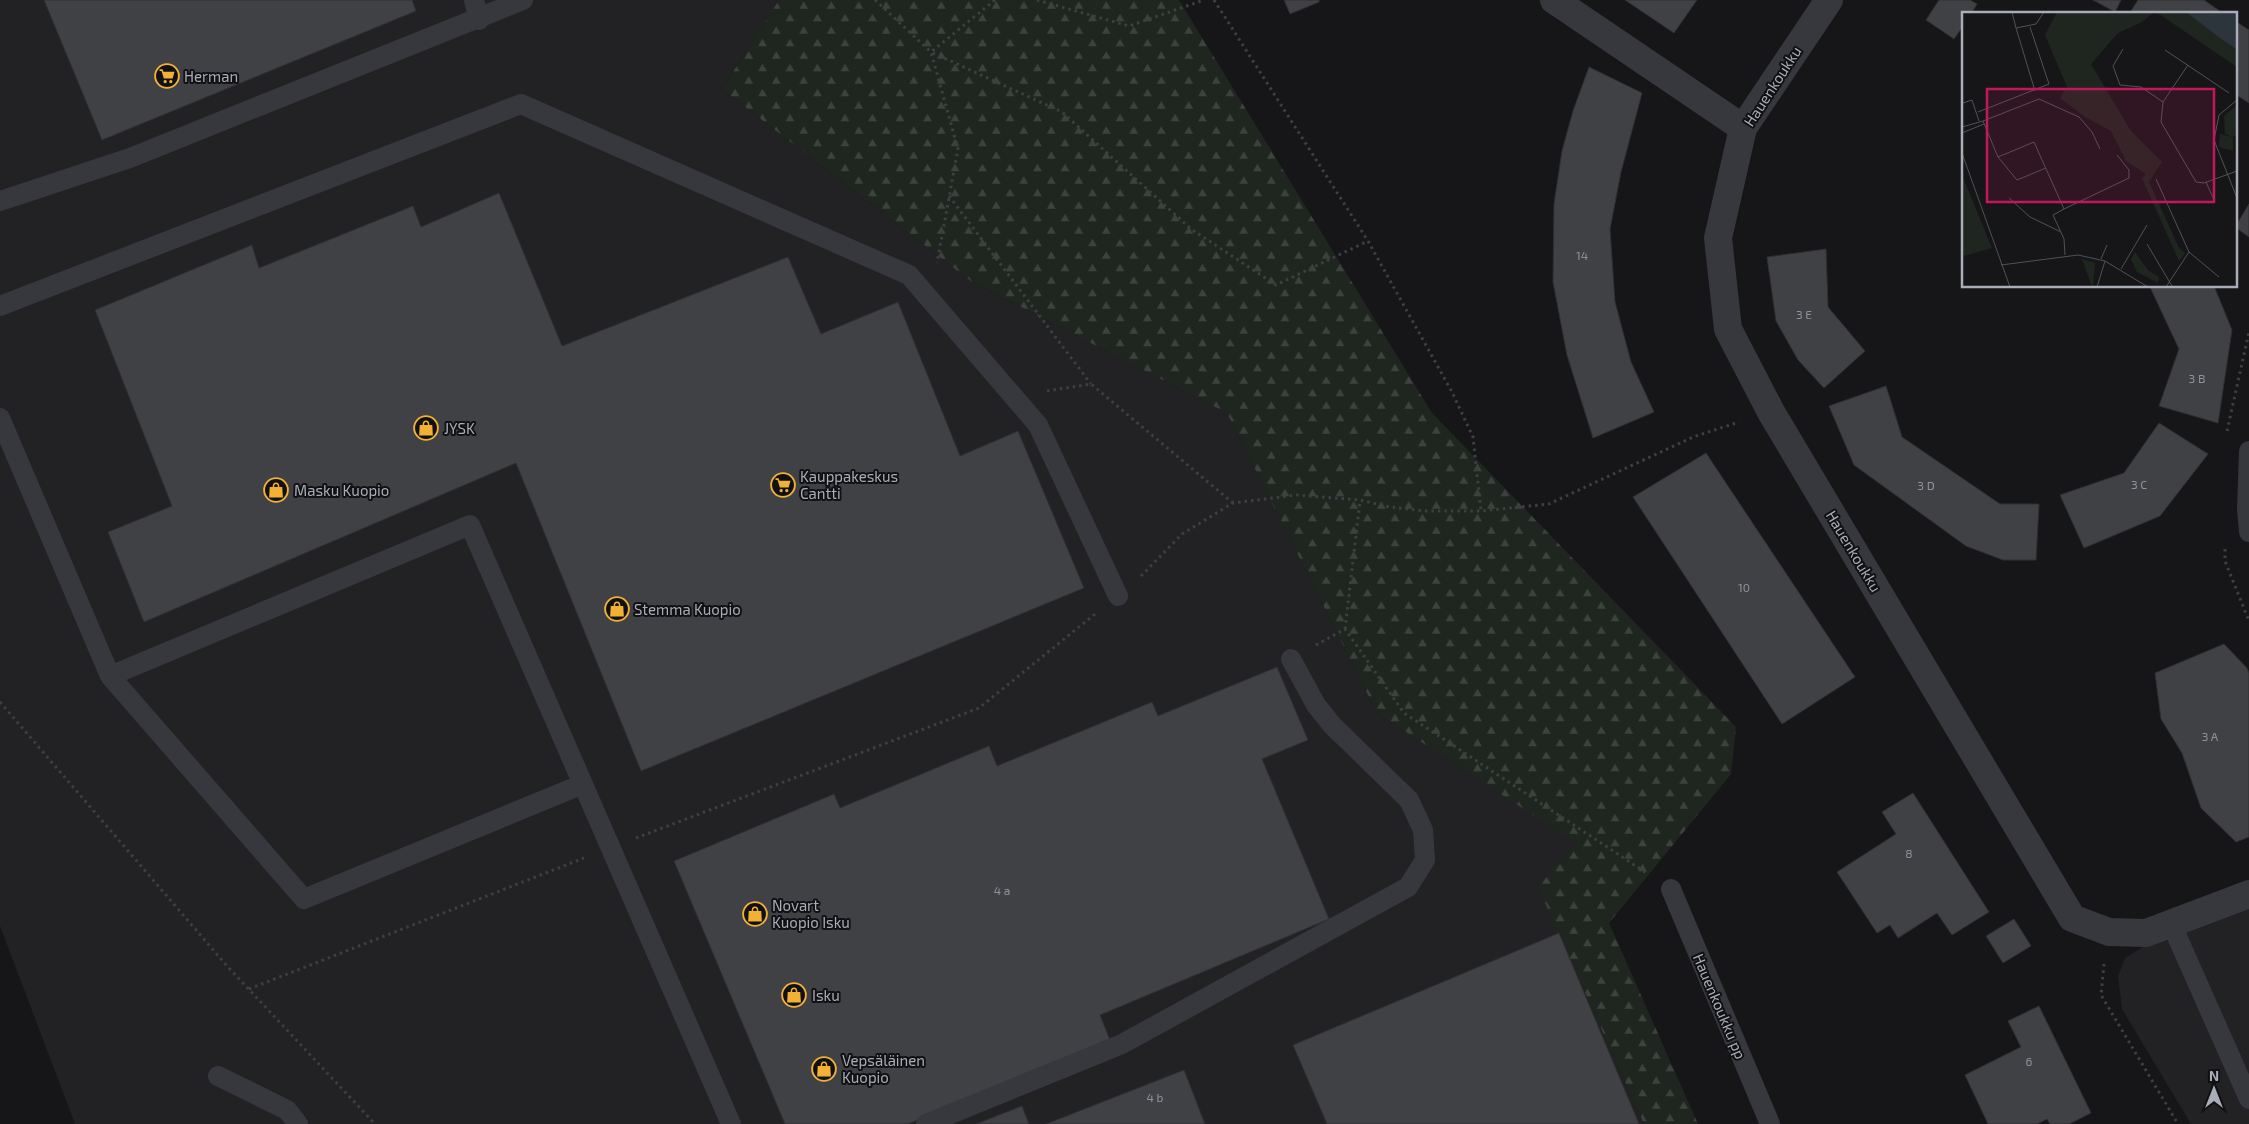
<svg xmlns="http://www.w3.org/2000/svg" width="2249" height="1124" font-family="'Exo 2',sans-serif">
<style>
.built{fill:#222225}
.forest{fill:url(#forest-firs)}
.building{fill:#404145;stroke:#303034}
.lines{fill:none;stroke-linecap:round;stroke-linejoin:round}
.path{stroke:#3d3f44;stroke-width:3;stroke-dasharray:2.5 4;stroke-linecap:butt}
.service{stroke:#37383d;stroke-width:20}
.minor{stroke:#37383d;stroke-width:28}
.labels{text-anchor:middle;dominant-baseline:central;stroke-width:4;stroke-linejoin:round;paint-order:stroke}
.number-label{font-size:12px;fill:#8e929b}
.poi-label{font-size:15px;fill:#a8adb8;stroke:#111113;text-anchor:start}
.street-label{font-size:15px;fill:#a8adb8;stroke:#111113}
.inset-road{fill:none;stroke:#505258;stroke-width:1}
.view{fill:#c2185b;fill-opacity:0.15;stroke:#c2185b;stroke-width:2.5}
.inset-edge{fill:none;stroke:#a8adb8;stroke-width:2.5}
</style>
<defs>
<pattern id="forest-firs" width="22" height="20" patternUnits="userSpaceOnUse" patternTransform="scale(1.25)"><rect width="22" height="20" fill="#1e261f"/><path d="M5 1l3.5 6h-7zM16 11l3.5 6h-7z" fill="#3c433d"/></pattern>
</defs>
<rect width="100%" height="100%" fill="#161618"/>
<path class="built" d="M0,0H779L722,89L972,282L1227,413L1377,713L1578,844L1539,887L1644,1124H75L0,926Z
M2249,905V1124H2191L2122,1009L2118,976L2125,958L2148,944Z"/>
<path class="forest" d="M779,0H1179L1432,413L1736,727L1731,774L1609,923L1698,1124H1644L1538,887L1577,844L1377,713L1227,413L972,282L722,89Z"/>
<path class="building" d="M44,0H412L416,11L102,140Z
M1284,0H1319V2L1290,14Z
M1625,0H1697L1674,33Z
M1939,0H1970L1977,4L1971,14H1963V26L1954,39L1926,20Z
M2093,0H2121L2115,12Z
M2138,0H2204L2224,14H2129Z
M2235,21L2249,30V103L2235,94Z
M1589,67L1642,93L1621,172L1610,229L1615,302L1631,362L1654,412L1593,438L1567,355L1553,282L1554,204L1562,151L1573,111Z
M499,193L562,346L788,257L821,334L898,302L960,456L1018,431L1084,588L641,771L516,463L144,622L108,532L172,506L95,310L252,245L259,268L413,206L421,227Z
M2249,204V237L2235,227Z
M1826,249L1828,307L1865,351L1824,388L1798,360L1776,321L1767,257Z
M2214,286L2232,330L2218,423L2159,406L2179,349L2150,287Z
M1886,386L1902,437L2000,504H2039L2036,560H2003L1966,546L1854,465L1829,406Z
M2159,423L2208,454L2160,516L2084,548L2060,495L2124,473Z
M1706,453L1855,677L1782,724L1633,497Z
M2224,644L2247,668L2249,673V837L2236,842L2201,808L2182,753L2161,719L2155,673Z
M1277,667L1308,740L1262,759L1329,919L1100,1015L1110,1040L908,1124H785L674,861L834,794L840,808L989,746L997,766L1152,702L1158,716Z
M1913,793L1989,912L1952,935L1937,913L1898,938L1890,925L1877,933L1837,872L1896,834L1882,812Z
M2014,919L2031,946L2003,963L1986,936Z
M1559,933L1639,1124H1327L1293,1045Z
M2039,1006L2091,1113L2069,1124H2050L2047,1119L2037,1124H1988L1965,1075L2021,1047L2008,1021Z
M1184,1070L1205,1124H1046Z
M1022,1106L1029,1124H976Z"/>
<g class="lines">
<path class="path" d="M875,0L931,52L958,149L937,263
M995,0L931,52L1062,112L1191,229L1276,285L1368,241
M1037,0L1129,26L1204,0
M1214,0L1368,241L1452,392L1473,437L1481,511
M949,196L1091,384
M1047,391L1091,384L1233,503
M2227,431L2249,332
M2225,549V561L2249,621
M1141,576L1182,534L1233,503L1297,495L1360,500L1390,507L1424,511H1481L1549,504L1693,437L1739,422
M1345,629L1360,501
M1316,645L1345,629L1404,713L1648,874
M0,702L227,966L375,1124
M636,838L979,708L1095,614
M2104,964L2101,995L2178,1124
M249,989L584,858"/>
<path class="service" d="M474,0L479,20
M0,201L130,158L523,0
M0,306L521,104L909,275L1038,425L1118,596
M0,418L110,676L470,525L731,1124
M2249,451L2247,509L2249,532
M110,676L304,899L583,784
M1671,889L1770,1124
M2171,923L2249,1099
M218,1076L287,1110L298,1124
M926,1124L1122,1044L1408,887L1425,860L1423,830L1409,800L1332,725L1316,705L1291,659"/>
<path class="minor" d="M1554,0L1743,128
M1829,0L1743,128L1718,238L1728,329L1771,412L2072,918L2109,932L2146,933L2249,894"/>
</g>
<defs>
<g id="supermarket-ring" transform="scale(1.25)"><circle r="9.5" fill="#111113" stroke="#f2b134" stroke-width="1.5"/><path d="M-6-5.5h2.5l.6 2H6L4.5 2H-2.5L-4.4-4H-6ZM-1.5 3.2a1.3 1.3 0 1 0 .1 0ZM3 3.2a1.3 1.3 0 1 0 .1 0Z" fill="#f2b134"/></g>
<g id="shop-ring" transform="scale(1.25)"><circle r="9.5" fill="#111113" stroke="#f2b134" stroke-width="1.5"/><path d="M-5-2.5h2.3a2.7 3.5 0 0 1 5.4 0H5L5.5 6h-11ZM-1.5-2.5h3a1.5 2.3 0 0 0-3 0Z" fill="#f2b134"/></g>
</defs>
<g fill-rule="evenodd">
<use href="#supermarket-ring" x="167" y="76"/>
<use href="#shop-ring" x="426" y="428"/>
<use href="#supermarket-ring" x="783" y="485"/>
<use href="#shop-ring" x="276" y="490"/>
<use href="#shop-ring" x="617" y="609"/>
<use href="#shop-ring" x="755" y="914"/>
<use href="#shop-ring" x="794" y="995"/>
<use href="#shop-ring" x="824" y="1069"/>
</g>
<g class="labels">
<g class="number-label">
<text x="1582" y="255">14</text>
<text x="1804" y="314">3 E</text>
<text x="2197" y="378">3 B</text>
<text x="2139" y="484">3 C</text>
<text x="1926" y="485">3 D</text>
<text x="1744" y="587">10</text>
<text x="2210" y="736">3 A</text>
<text x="1909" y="853">8</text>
<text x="1002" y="890">4 a</text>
<text x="2029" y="1061">6</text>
<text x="1155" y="1097">4 b</text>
</g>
<g class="poi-label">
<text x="184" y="76">Herman</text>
<text x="444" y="428">JYSK</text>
<text x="800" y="476">Kauppakeskus<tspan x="800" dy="17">Cantti</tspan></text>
<text x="294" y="490">Masku Kuopio</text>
<text x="634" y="609">Stemma Kuopio</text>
<text x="772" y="905">Novart<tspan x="772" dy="17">Kuopio Isku</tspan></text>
<text x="812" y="995">Isku</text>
<text x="842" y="1060">Vepsäläinen<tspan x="842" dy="17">Kuopio</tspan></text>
</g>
<g class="street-label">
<text transform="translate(1772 86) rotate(-57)">Hauenkoukku</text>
<text transform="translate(1854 551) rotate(59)">Hauenkoukku</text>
<text transform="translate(1720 1006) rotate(67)">Hauenkoukku pp</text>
</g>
</g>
<g transform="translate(1962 12)">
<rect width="275" height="275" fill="#161618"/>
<path d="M258,122L271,125V139L257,135Z" fill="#1e261f"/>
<path d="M95,0H192L180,10L156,21L129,52L169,119L200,150L187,170L217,236L223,241L217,249L180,166L184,162L164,149L149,119L123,105L98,86L105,75L83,23ZM194,0H224L275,38V55ZM275,93V122L271,125L263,122L262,104ZM0,163L30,236L2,244L0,239ZM173,240L186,258L197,265L196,271L175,260L169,247ZM120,247L133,251L131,275H130Z" fill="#1e261f"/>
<path d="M224,0H275V38L254,23Z" fill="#2c353c"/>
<path class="inset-road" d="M50,0L54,16L74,12L82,0M54,16L73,79M161,37L151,54L158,73L179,75L201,90M203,38L267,81M226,53L201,90L199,110L234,170L242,171L275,159M275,88L257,103L252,128L275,186M0,89L1,91L10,88L17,109M16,100L87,72L68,15M21,109L77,87L117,105L130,120L138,137M0,115L21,109L36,145L72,130L102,197L91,203L102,227L103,243M0,121L22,112M0,141L48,275M36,145L55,168L84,156M194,167L227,240L257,265M244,170L252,188M47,186L68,205L99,220M102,197L167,166V158L155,143M185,232L210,274M139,247L145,233M39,253L116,243L143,249L186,275M159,257L185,213M135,275L143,249M204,275L227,240"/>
<path class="view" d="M25,77H252V190H25Z"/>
<rect width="275" height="275" class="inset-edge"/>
</g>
<g transform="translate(2214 1089)" stroke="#111113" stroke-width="4" paint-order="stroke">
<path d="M0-4L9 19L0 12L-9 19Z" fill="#a8adb8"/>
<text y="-8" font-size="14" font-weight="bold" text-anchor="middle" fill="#a8adb8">N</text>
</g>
</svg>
